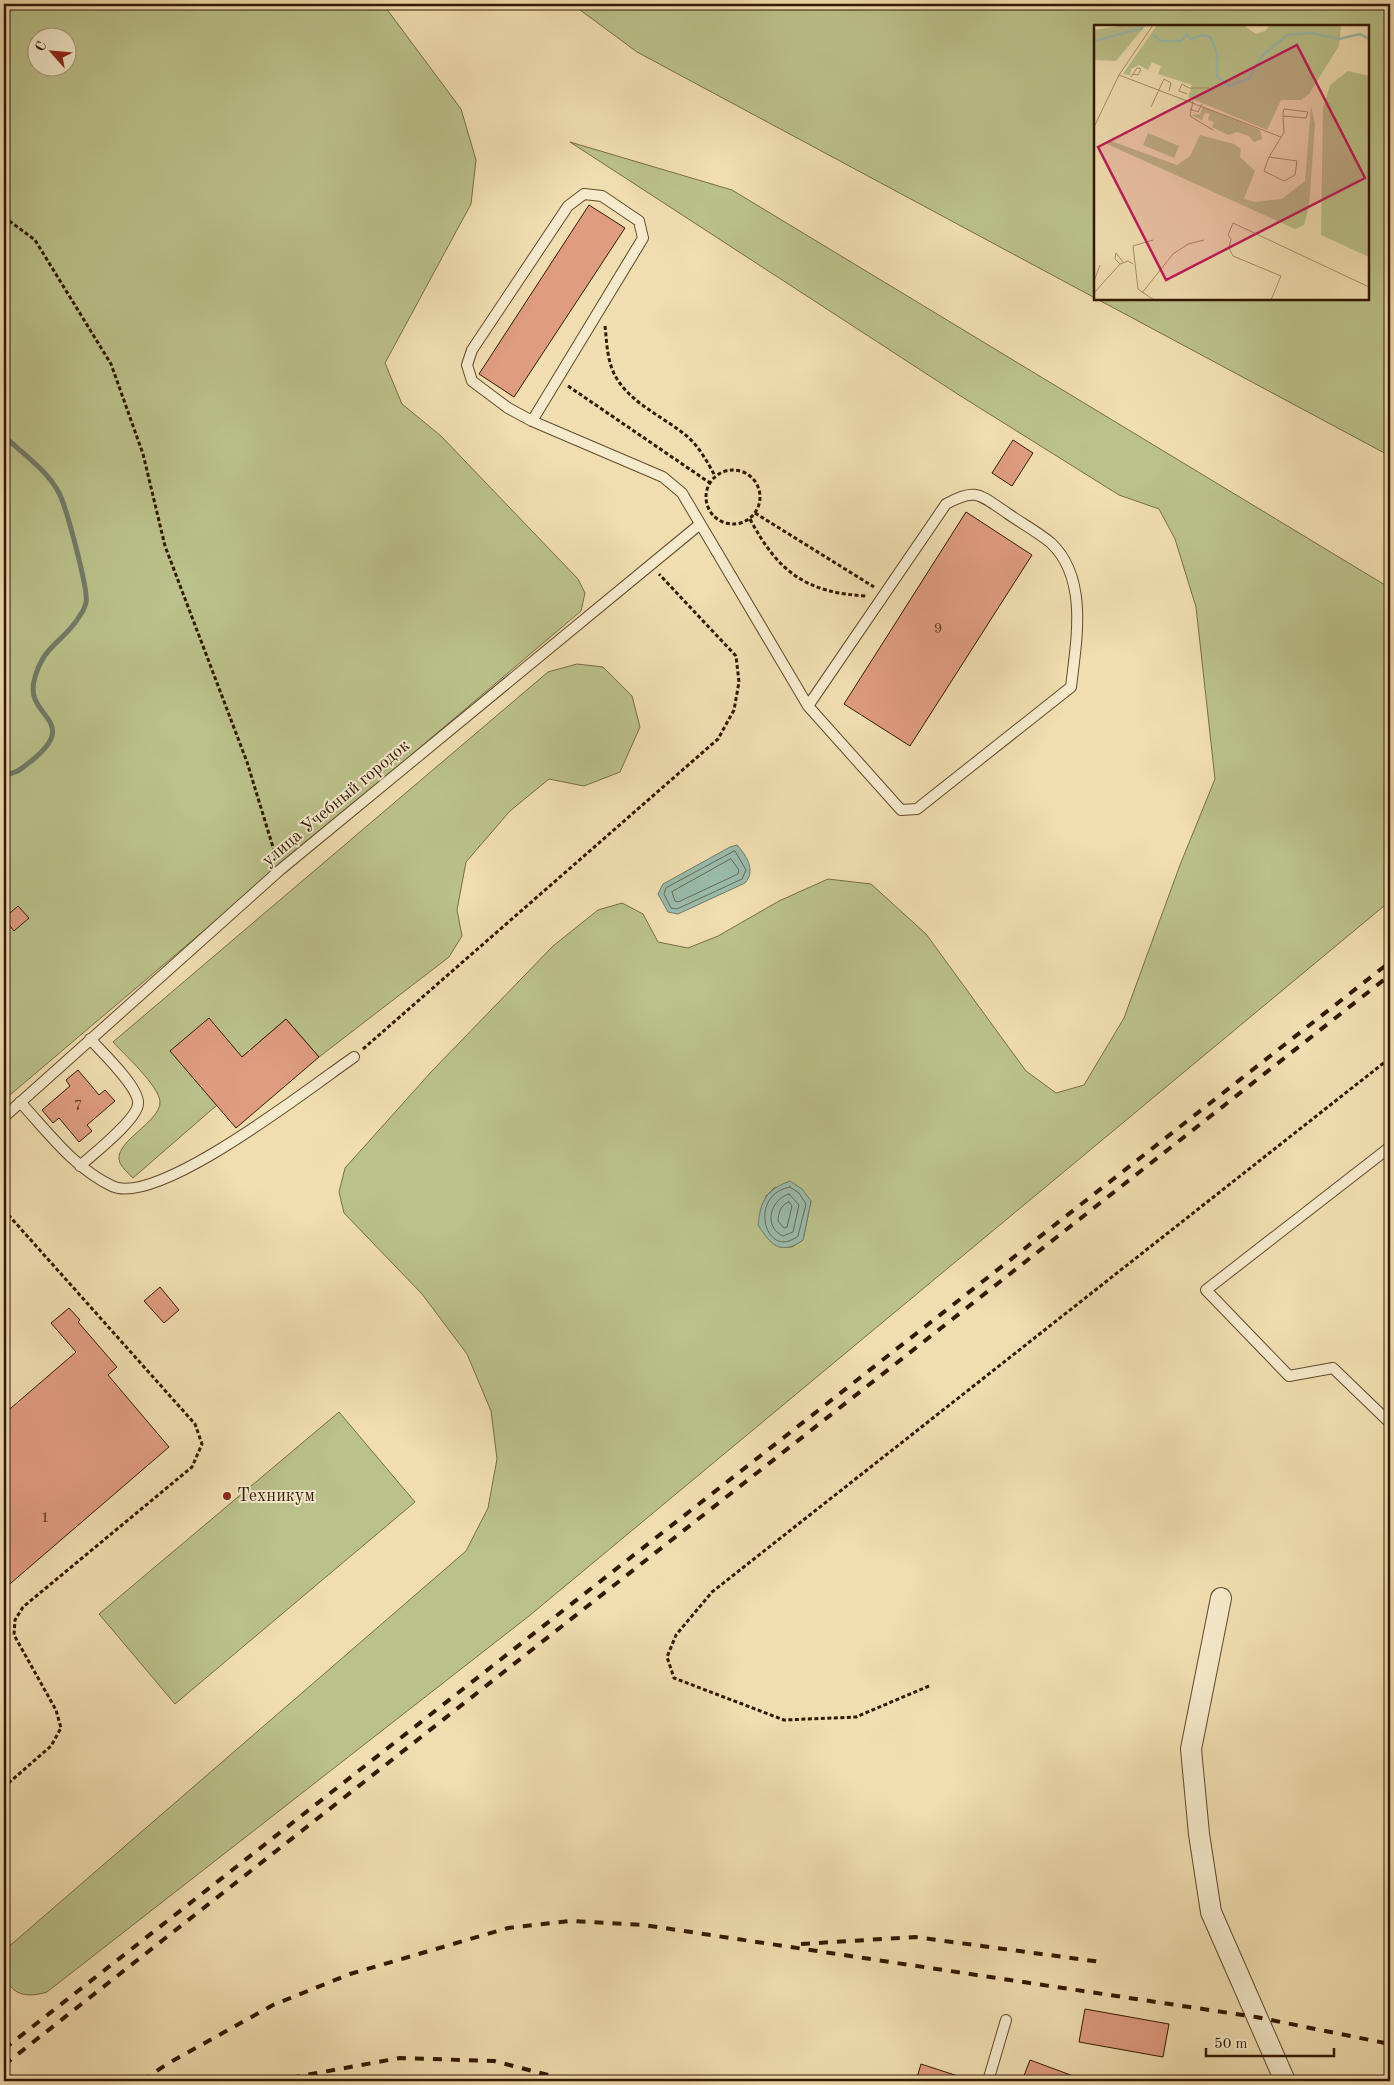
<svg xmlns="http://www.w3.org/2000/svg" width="1394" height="2085" font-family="'Old Standard TT',serif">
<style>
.green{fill:#bbc18a;stroke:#776d45;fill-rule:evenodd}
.water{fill:#9abcad;stroke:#717b68}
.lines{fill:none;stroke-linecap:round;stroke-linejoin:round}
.shore{stroke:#666a56;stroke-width:1}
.stream{stroke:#717b68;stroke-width:5}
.building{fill:#df9c7f;stroke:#331900}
.lane-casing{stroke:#624a2c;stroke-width:12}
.street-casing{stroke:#624a2c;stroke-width:22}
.path{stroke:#331900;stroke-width:3;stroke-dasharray:4 2.5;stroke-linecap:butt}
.lane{stroke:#f5eacc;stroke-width:10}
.street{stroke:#f5eacc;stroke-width:20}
.rail{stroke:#331900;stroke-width:4;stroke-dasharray:9 9;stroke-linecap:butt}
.poi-dot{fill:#8f2418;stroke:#f5eacc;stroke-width:2}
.labels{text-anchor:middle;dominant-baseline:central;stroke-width:4;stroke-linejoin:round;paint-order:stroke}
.number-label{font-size:15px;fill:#5e3a20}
.street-label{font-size:18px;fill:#331900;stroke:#f5eacc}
.poi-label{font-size:18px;fill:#331900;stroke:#f5eacc;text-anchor:start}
.inset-river{fill:none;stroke:#9abcad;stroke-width:2.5}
.inset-road{fill:none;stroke:#a48f6a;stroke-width:1}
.view{fill:#c2185b;fill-opacity:0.15;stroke:#c2185b;stroke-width:2.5}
.inset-edge{fill:none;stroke:#331900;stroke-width:2.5}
</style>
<rect width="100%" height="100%" fill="#f0deb0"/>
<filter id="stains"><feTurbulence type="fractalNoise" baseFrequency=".004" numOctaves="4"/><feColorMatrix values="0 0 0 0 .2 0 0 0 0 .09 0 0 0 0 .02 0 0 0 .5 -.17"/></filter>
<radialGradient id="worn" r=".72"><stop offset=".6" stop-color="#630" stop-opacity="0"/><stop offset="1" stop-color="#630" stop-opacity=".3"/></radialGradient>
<path class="green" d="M4,4H383L461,109L476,160L471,204L385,363L402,404L441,436L578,579L585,593L581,611L4,1100ZM38,38H68V68H38Z
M572,4H1390V456L1097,299H1368V26H1095V298L637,52Z
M570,142L732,190L1390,588V901L529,1616L47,1992C12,2003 0,1982 6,1949L466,1551L488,1508L497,1459L491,1411L467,1354L422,1294L344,1213L339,1192L345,1168L431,1072L553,946L598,910L622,903L643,914L658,942L688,948L718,936L779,901L828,879L871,884L926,934L1026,1071L1056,1093L1084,1085L1124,1018L1180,865L1215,779L1196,607L1175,539L1159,509L1119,495L959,395ZM775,1187L811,1201L803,1240L792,1247H780L760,1211L766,1196Z
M577,664L603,667L632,696L640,727L620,772L584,786L549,779L510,811L466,862L457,910L462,936L449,957L319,1057L286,1019L242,1057L217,1105L133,1178C129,1174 123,1169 120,1163C111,1143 161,1122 160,1102C160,1087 124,1054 113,1042L548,672Z
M339,1412L415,1502L175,1704L99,1614Z"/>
<path class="water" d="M737,845C747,856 756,871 745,883L678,914L668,912L658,894L663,884L730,847Z
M790,1181L802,1189L811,1201L803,1240C780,1256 771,1245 758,1225C761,1200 766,1190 790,1181Z"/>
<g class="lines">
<path class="shore" d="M735,851L746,870L742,879L677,909L671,908L664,894L666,888Z
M731,859L739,870L738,874L678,902L675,901L672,892Z
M790,1187L799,1193L806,1204L798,1236C765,1262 747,1194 790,1187Z
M789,1194L799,1205L793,1232L783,1236C763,1227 770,1199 789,1194Z
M789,1202L792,1206L787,1227L784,1228L778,1221C778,1214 781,1204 789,1202Z"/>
<path class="stream" d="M4,436C22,453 47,470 59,493C66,506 89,591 86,603C85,607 82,613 79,617C63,643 43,644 34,681C25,718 83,720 30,762C22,768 15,775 4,774"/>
</g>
<path class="building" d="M589,205L625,228L514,397L479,374Z
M1013,440L1033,453L1012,486L992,473Z
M966,512L1032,555L910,746L844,704Z
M18,906L29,918L14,931L4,918Z
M209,1018L242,1057L286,1019L319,1057L236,1128L170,1051Z
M78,1070L99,1095L105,1090L115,1101L87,1125L92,1131L79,1142L59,1118L53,1123L42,1110L70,1086L66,1080Z
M160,1287L179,1310L164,1323L144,1301Z
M69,1308L80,1320L78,1322L117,1367L108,1375L169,1447L4,1589V1414L76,1352L51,1323Z
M1085,2009L1169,2024L1163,2057L1079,2042Z
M1030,2060L1084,2080L1083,2081H1022Z
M921,2064L967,2079L966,2081H916Z"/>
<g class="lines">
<g class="lane-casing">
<path id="lane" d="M532,421L643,238L639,221L602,196L584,194L568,206L472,350L467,365L472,381L508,408L532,421L663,477L682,493L808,706L901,810L917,809L1071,687C1076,642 1089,579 1051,543C1038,532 1021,523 1007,513C980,495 976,487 946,504L808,706
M20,1102C48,1132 74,1168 112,1186C157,1208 312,1086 354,1057
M4,1117L280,870L699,525
M1390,1147L1206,1290L1289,1376L1333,1368L1390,1423
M80,1166C93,1154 137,1120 138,1104C140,1088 102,1052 90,1039
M988,2081L1006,2020"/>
</g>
<g class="street-casing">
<path id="street" d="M1221,1598L1191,1749L1199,1834L1211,1912L1285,2081"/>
</g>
<path class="path" d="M4,217L35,240L111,364L143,454L165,546L247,762L276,857
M605,326C607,344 607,363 617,379C632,403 661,416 683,433C697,443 707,461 715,476
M568,386L710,483
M706 497a27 27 0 1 1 54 0a27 27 0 1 1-54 0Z
M755,513L874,587
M750,519C778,572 806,593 867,596
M363,1049L718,739L734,710L739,682L736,656L659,574
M4,1210L195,1424L202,1444L192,1467L23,1607L15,1620L14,1635L56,1710L61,1728L51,1746L4,1787
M929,1686L856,1717L784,1720L674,1678L667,1657L676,1635L712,1592L1390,1058"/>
<use href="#lane" class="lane"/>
<use href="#street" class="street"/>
<path class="rail" d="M801,1944L915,1937L1101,1962
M4,2049L1390,962
M4,2065L1390,975
M142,2081L167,2064L273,2005L350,1974L508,1928L570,1921L644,1925L1256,2017L1390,2044
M273,2081L400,2058L494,2061L571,2081"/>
</g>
<circle class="poi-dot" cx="227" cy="1496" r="5"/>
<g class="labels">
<g class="number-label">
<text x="938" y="629">9</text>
<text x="78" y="1106">7</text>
<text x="45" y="1518">1</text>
</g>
<g class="street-label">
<text transform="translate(336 803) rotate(-40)">улица Учебный городок</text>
</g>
<g class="poi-label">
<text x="237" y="1496">Техникум</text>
</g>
</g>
<g transform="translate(1094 25)">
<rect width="275" height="275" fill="#f0deb0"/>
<path d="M32,0H52L22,36L0,35V5ZM63,0H149L162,9L171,6L176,0L247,1L245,21L215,69L207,75H187L173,105L94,72L98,60L64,49L67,41L58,37L54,45L45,40L37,44L36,50L29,49ZM254,46L275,51V232L227,210L229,83L236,60ZM217,81L221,99L215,181L210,200L201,204L13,119L17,116L83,140L96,131L106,110L140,119L147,124L146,132L161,146L150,174L161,177L188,174L211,156ZM109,82L166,105L168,114L160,117L155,111L143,107L134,110L118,102L120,97L114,95L116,89L111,88L108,95L97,90L106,89ZM54,108L85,121L80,133L49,120Z" fill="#bbc18a"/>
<path class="inset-river" d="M59,10L67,16H87L93,9L97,14L109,10L116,12L123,28V51L134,61L155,54L167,32L193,10L217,8L245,14L266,9L275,14M0,16L49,3"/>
<path class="inset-road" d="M25,50L187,112M37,52L43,43H44L47,44L44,50L39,49M93,69L85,66L88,59L95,63H115M99,76L96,91L119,105M57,82L70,54L77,58L75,66M96,84L104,87L108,79M0,102L25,50L59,0M175,132L203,136L201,150L190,156L170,146L175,132L189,109L190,107L189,91V88L190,84L214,87L212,93L189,91M59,215L39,221L44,264L60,275M26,239L21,234L22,228L29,237M0,256L6,240M0,268L26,239L34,236L39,239M48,268L79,229L94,219L110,215M177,275L187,251L139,231L135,223L137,214L134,210L139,198L275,262"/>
<path class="view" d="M203,20L271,153L72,255L4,122Z"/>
<rect width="275" height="275" class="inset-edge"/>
</g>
<rect width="1394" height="2085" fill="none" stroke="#f0deb0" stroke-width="20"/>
<rect x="5" y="5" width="1384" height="2075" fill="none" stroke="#331900" stroke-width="2.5"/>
<rect x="10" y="10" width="1374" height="2065" fill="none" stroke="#331900"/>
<g transform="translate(52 52) rotate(297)"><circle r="24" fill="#f5eacc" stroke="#a7967a"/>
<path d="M0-4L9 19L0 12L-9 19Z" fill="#8f2418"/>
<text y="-8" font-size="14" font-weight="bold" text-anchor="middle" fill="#331900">С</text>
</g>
<path d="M1206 2048v8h128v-8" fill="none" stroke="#331900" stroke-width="2.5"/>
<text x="1214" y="2048" font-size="15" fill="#331900" stroke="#f5eacc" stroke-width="4" paint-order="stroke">50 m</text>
<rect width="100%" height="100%" filter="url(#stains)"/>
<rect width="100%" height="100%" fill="url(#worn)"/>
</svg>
